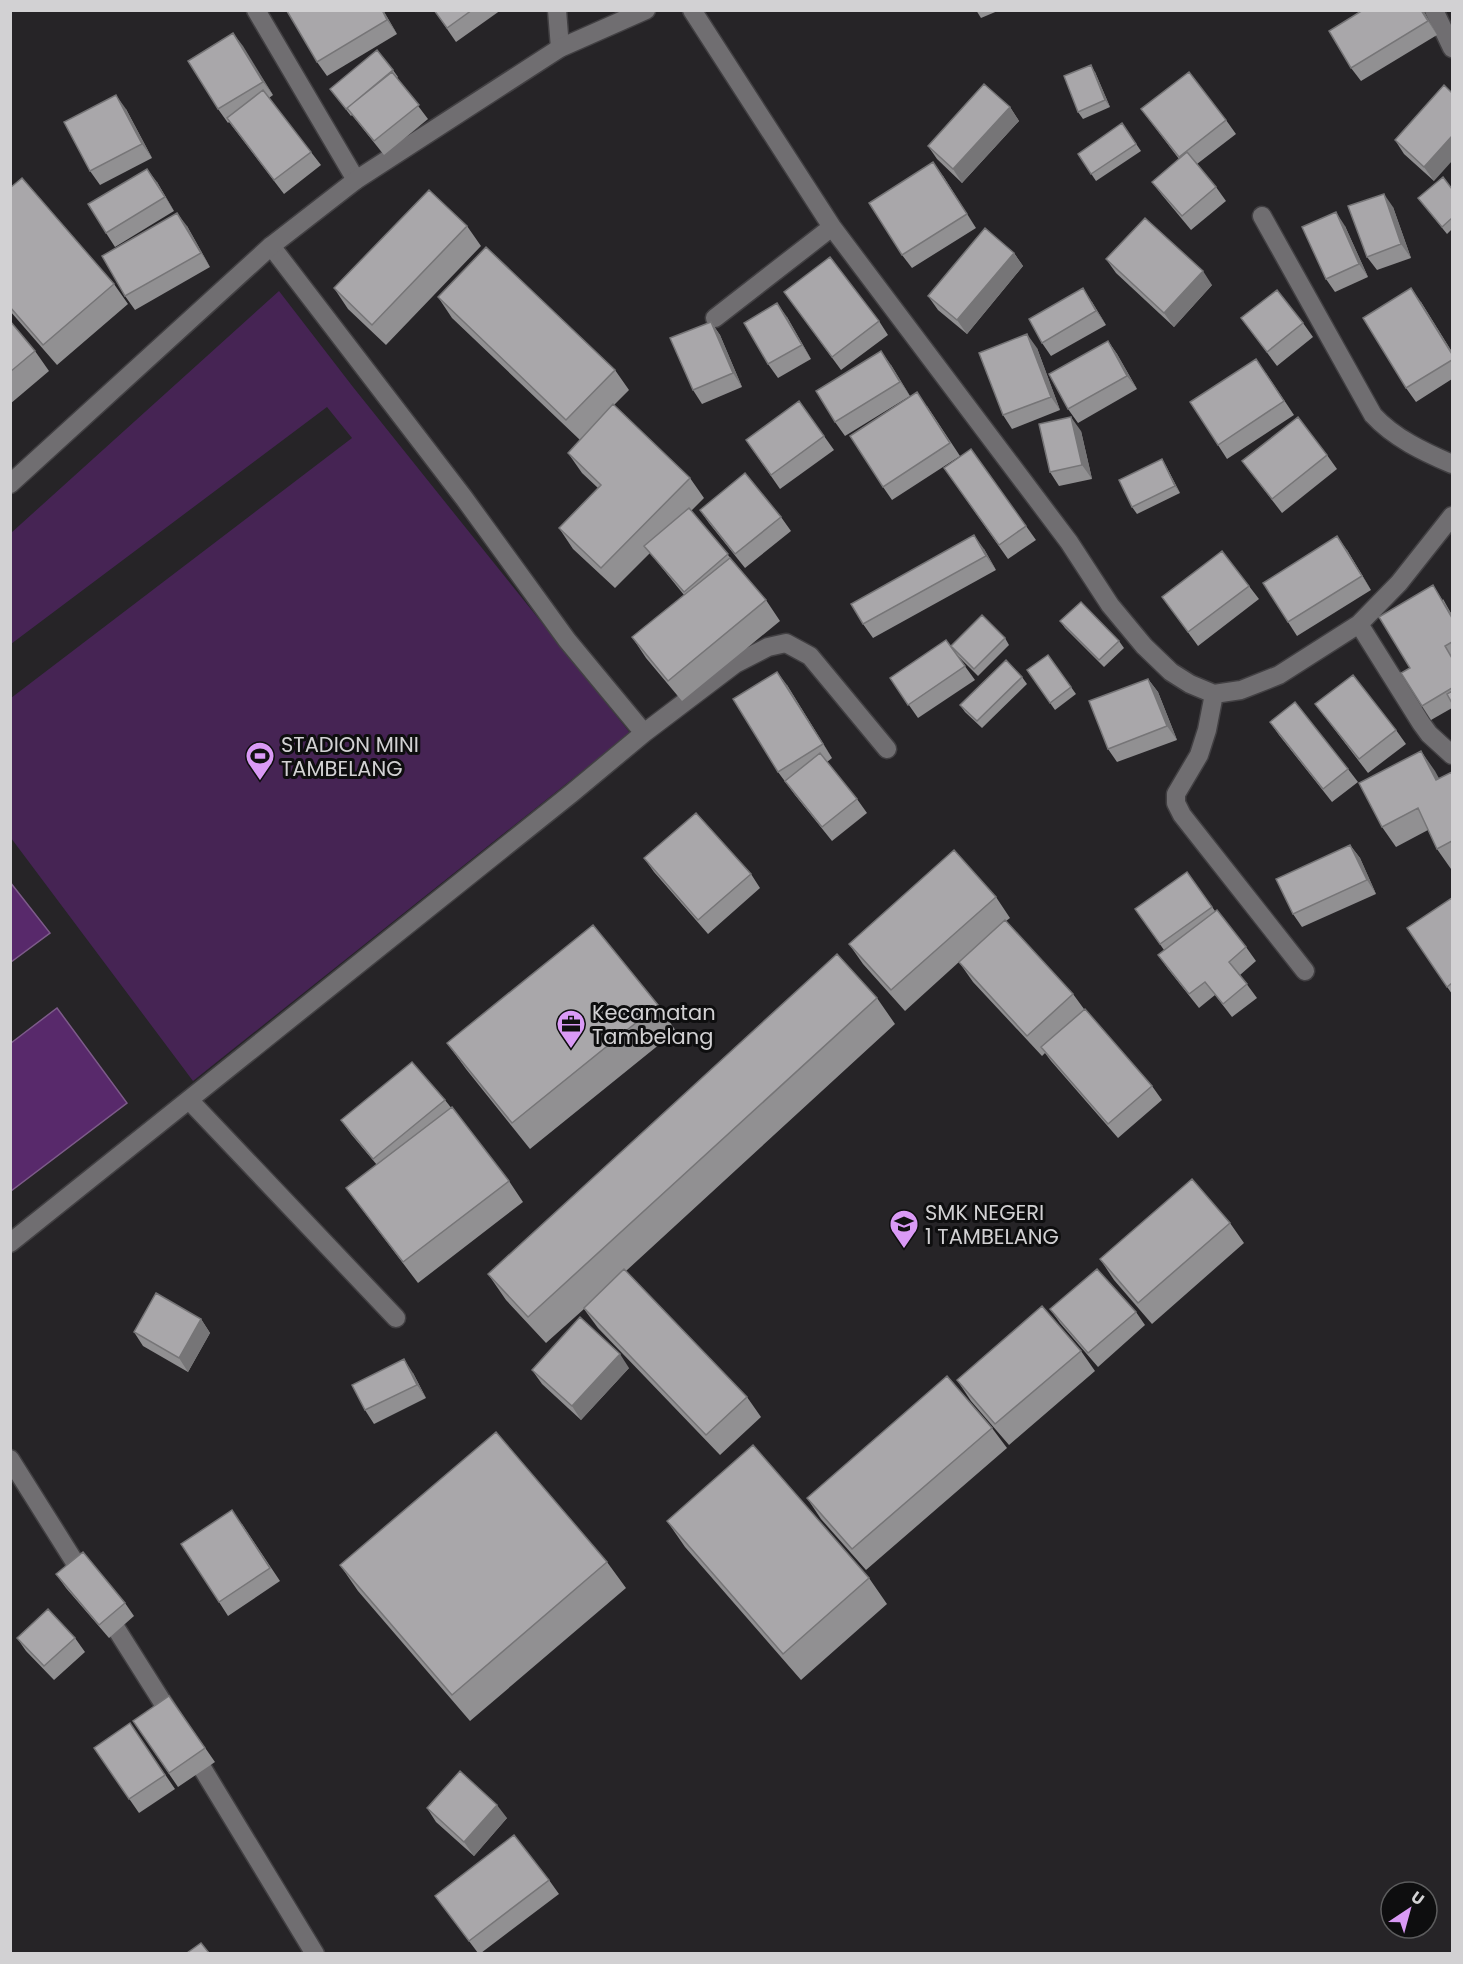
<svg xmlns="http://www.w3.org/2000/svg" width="1463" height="1964" font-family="Poppins,sans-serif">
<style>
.green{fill:#462454}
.water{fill:#58296b;stroke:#7d5b8a;stroke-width:1.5}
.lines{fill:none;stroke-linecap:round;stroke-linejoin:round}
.street-casing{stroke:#424043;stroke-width:21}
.secondary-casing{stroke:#424043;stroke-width:21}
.street{stroke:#706e71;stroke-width:18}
.secondary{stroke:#706e71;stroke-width:18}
.wall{fill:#919092}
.shaded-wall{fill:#767577}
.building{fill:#a9a7aa;stroke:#767577;stroke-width:1.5}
.labels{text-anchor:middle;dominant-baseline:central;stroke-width:6;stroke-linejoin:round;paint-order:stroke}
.poi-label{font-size:21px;fill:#d2d1d3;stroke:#0e0e0f;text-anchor:start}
</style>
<rect width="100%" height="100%" fill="#262427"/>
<path class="green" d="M279,291L353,387L630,733L193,1081L11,838V698L352,438L327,407L11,644V533Z"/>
<path class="water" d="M10,882L50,933L11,962H10Z
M57,1008L127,1103L11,1191V1043Z"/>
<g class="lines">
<g class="street-casing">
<path id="street" d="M256,10L356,180
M557,10L560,48
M692,10L832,227L1069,542L1110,605L1144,646L1171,672L1190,684L1214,694L1241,690L1279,675L1359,624L1399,583L1452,516
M1434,10L1452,48
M1262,216L1373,415C1394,438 1424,452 1452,464
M715,318L832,227
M1359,624L1421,723L1429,734L1452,755
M1214,694L1207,730L1199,755L1176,794V803L1182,815L1305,971
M644,733L735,664L768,647L786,643L810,656L887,749
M190,1101L396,1318
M10,1243L572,793L644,733L567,640L464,498L271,246"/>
</g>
<g class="secondary-casing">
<path id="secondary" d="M10,484L271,246L356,180L560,48L646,10
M10,1459L86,1580
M105,1611L175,1722
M190,1748L315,1954"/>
</g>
<use href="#street" class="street"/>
<use href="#secondary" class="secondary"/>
</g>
<path class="wall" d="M383,10L397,34L327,76L317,62Z
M434,10H501L456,42Z
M976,10H1000L981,18Z
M1423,10L1437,35L1361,81L1351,68Z
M233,33L273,95L269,98L321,165L284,194L229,122L228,123L218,109Z
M393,70L398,77L397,78L428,119L384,155L352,115L351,116L330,89Z
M1095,72L1110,107L1083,119L1078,112Z
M1444,85L1434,181L1404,154L1395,140Z
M1010,107L1019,121L962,183L937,159L928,146Z
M126,109L152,158L100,185L90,171Z
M1141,109L1226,120L1236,134L1197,164L1216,187L1226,201L1191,230L1162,195L1152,182L1179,159Z
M1122,123L1141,151L1096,181L1078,154Z
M943,176L976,228L912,268L902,255Z
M157,182L174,211L115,247L106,233Z
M10,188L114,284L128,304L57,365L10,311Z
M1452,189V229L1447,234L1418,198Z
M1393,207L1411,258L1377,270L1367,257Z
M187,226L210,267L135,310L125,296Z
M467,226L481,246L386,345L348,309L334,288Z
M1345,226L1368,277L1335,292L1326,279Z
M1014,253L1023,266L967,334L938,310L928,296Z
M1106,259L1212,285L1174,327L1116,273Z
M784,292L879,321L888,335L841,370Z
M438,297L615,370L629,390L614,405L690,478L704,498L691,511L766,600L780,621L682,701L646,658L632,637L684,595L650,553L615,588L573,549L559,528L598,488L582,473L568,453L580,440L452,318Z
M1092,302L1106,325L1051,356L1042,343Z
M1421,302L1452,352V379L1416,402L1406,388Z
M787,317L811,359L778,378L768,364Z
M1241,318L1303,323L1313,337L1277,366Z
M10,321L35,351L49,371L10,404Z
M711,322L720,335L742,387L702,404L693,390Z
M1108,341L1117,354L1137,389L1078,423L1068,409Z
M1037,348L1060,410L1012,429L1003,415Z
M891,365L910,396L845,436L835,422Z
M1266,373L1294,415L1227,459L1218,445Z
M799,401L834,450L780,489L746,440Z
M927,406L960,456L892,500L883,487Z
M1081,431L1092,479L1059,486L1050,472Z
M971,449L1036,540L1008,559L944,468Z
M1327,455L1337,469L1282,513L1242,461Z
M1162,459L1166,466L1180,493L1137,514L1132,507Z
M700,510L781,517L791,531L745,568L709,523Z
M984,549L996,570L873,638L863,624Z
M1347,550L1371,590L1297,636L1288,622Z
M1249,586L1259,599L1198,646L1162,597Z
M1443,599L1452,615V708L1431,720L1422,706L1410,668Z
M1060,621L1119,641L1124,648L1104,667L1065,628Z
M1005,638L1009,645L978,676L956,654L975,680L918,718L890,678L951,646Z
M1048,655L1076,694L1055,710L1027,670Z
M1022,677L1027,684L982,728L965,712L960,705Z
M1148,679L1158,692L1177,740L1117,762L1108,749Z
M787,685L832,758L827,762L857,799L867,813L832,841L795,795L778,772Z
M1315,704L1396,730L1406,744L1368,773Z
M1270,722L1348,769L1358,782L1332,802L1279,735Z
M1421,751L1439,779L1452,772V868L1451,869L1437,849L1428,830L1396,847L1382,827Z
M1350,845L1360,858L1376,894L1302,927L1293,914Z
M644,858L751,874L760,888L708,934L654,872Z
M1187,872L1215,911L1246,947L1256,961L1240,975L1257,998L1232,1017L1215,995L1199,1008L1168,969L1158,955L1164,950L1135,909Z
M996,897L1010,918L1006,921L1073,994L1084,1009L1152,1086L1162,1100L1118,1138L1051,1061L1045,1053L1042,1056L973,982L959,962L905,1011L863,964L849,944Z
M1452,898V994L1407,928Z
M877,998L895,1024L626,1271L747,1397L761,1417L720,1455L598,1328L584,1309L546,1343L506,1300L488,1274Z
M658,1005L676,1031L530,1149L466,1069L447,1043Z
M445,1100L509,1181L523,1202L418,1283L361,1208L346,1188L377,1165L351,1134L341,1120Z
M1230,1223L1244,1243L1152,1324L1114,1280L1100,1259Z
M1050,1309L1136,1312L1145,1325L1098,1367L1060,1323Z
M201,1319L210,1333L188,1372L143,1346L134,1332Z
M1081,1351L1095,1371L1009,1445L971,1401L957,1380Z
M629,1368L581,1420L542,1384L532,1370Z
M413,1373L426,1398L374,1424L365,1410Z
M992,1428L1007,1448L866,1570L821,1519L807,1498Z
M667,1521L869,1578L887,1604L801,1680L685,1547Z
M242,1524L280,1581L228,1616L219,1602Z
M607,1562L626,1588L470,1721L358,1591L340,1565Z
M56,1574L125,1603L134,1616L109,1638L66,1588Z
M17,1638H75L85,1652L54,1680L26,1651Z
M169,1696L215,1762L178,1787L133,1721Z
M130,1723L175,1789L139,1813L94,1748Z
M427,1808L507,1818L474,1856L436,1822Z
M549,1880L559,1894L481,1953H478L435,1896Z"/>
<path class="shaded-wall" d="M382,10H383L397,34L387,20Z
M1421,10H1423L1437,35L1428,21Z
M233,33L243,46L273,95L263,82Z
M1091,65L1095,72L1110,107L1105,100Z
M116,95L126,109L152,158L142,144Z
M1010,107L1019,121L962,183L953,169Z
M1452,136V161L1434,181L1424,167Z
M933,162L943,176L976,228L967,214Z
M147,169L157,182L174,211Z
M1384,194L1393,207L1411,258L1401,244Z
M1336,212L1345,226L1368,277L1359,264Z
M177,213L187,226L210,267L201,253Z
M1014,253L1023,266L967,334L957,320Z
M1203,271L1212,285L1174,327L1164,313Z
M1083,288L1092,302L1106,325L1096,311Z
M1411,288L1421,302L1452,352V354Z
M777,303L787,317L811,359L802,345Z
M711,322L720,335L742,387L733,373Z
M1027,334L1037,348L1060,410L1051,397Z
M1108,341L1117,354L1137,389L1127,376Z
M881,351L891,365L910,396L900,382Z
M1071,417L1081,431L1092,479L1082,465Z
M1162,459L1166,466L1180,493L1175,486Z
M974,535L984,549L996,570L986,556Z
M1337,536L1347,550L1371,590L1362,576Z
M1433,585L1452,615V618Z
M777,672L787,685L832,758L823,744Z
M1148,679L1158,692L1177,740L1167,726Z
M1421,751L1435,771L1451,800L1436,780Z
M1350,845L1360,858L1376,894L1367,880Z
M201,1319L210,1333L188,1372L179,1358Z
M620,1354L629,1368L581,1420L572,1406Z
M404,1359L413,1373L426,1398L417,1385Z
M497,1805L507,1818L474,1856L464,1842Z"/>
<path class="building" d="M288,10H382L387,20L317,62L287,11Z
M434,10H472L447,28Z
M1363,10H1421L1428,21L1351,68L1329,31Z
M233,33L263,82L218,109L188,61Z
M377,50L393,70L346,109L330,89Z
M1091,65L1105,100L1078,112L1064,76Z
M392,72L419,105L374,141L347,108Z
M1189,72L1226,120L1179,157L1141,109Z
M984,84L1010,107L953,169L928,146Z
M1444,85L1452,93V136L1424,167L1395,140Z
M263,90L311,152L274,180L227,118Z
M116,95L142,144L90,171L64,122Z
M1122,123L1136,144L1091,174L1078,154Z
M1187,152L1216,187L1182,216L1152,182Z
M933,162L967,214L902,255L869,203Z
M147,169L165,197L106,233L88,204Z
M1443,177L1452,189V218L1442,227L1418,198Z
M22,178L114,284L43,345L10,307V188Z
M429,190L467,226L372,325L334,288Z
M1384,194L1401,244L1367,257L1348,206Z
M1336,212L1359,264L1326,279L1302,227Z
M177,213L201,253L125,296L102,256Z
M1145,218L1203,271L1164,313L1106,259Z
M985,228L1014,253L957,320L928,296Z
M486,247L615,370L566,420L438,297Z
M830,257L879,321L832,357L784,292Z
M1083,288L1096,311L1042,343L1029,319Z
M1411,288L1452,354V360L1406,388L1363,318Z
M1277,290L1303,323L1267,352L1241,318Z
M777,303L802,345L768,364L744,323Z
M10,321L35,351L10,372Z
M711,322L733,373L693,390L670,338Z
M1027,334L1051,397L1003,415L979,353Z
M1108,341L1127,376L1068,409L1049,374Z
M881,351L900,382L835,422L816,391Z
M1256,359L1284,401L1218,445L1190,402Z
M917,392L950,443L883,487L850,436Z
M799,401L824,436L771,475L746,440Z
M613,404L690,478L601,568L559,528L601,485L568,453Z
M1071,417L1082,465L1050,472L1039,424Z
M1298,417L1327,455L1272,499L1242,461Z
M971,449L1026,526L999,545L944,468Z
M1162,459L1175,486L1132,507L1119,480Z
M745,473L781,517L735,554L700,510Z
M689,508L728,554L684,592L644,546Z
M974,535L986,556L863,624L851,604Z
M1337,536L1362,576L1288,622L1263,583Z
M1222,551L1249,586L1188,632L1162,597Z
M730,558L766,600L668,681L632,637Z
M1433,585L1452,618V642L1445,646L1452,658V688L1422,706L1401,673L1410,668L1379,617Z
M1081,602L1119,641L1099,660L1060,621Z
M982,615L1005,638L974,669L951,646Z
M946,640L965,666L908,705L890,678Z
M1048,655L1071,687L1050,703L1027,670Z
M1006,660L1022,677L977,721L960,705Z
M777,672L823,744L778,772L733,699Z
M1353,675L1396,730L1359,759L1315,704Z
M1148,679L1167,726L1108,749L1089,701Z
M1452,691V703L1447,694Z
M1295,702L1348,769L1323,789L1270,722Z
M1421,751L1436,780L1452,772V841L1437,849L1418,808L1382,827L1359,783Z
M820,753L857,799L822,827L785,781Z
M696,813L751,874L698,920L644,858Z
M1350,845L1367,880L1293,914L1276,879Z
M954,850L996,897L891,990L849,944Z
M1187,872L1212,907L1160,944L1135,909Z
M1452,898V983L1447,987L1407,928Z
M1217,910L1246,947L1229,962L1247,984L1223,1004L1205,982L1189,994L1158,955Z
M1005,920L1073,994L1027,1036L959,962Z
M593,925L658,1005L512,1123L447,1043Z
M837,954L877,998L528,1317L488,1274Z
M1085,1009L1152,1086L1108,1124L1041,1047Z
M412,1062L445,1100L373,1159L341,1120Z
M452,1107L509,1181L403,1262L346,1188Z
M1192,1179L1230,1223L1138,1303L1100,1259Z
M624,1269L747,1397L706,1435L584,1308Z
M1097,1269L1136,1312L1088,1353L1050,1309Z
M156,1293L201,1319L179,1358L134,1332Z
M1042,1306L1081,1351L995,1424L957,1380Z
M580,1317L620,1354L572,1406L532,1370Z
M404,1359L417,1385L365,1410L352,1385Z
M947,1376L992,1428L852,1549L807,1498Z
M496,1432L607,1562L452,1695L340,1565Z
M753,1445L869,1578L783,1654L667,1521Z
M232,1510L270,1568L219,1602L181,1544Z
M83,1552L125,1603L99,1625L56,1574Z
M48,1609L75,1638L44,1666L17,1638Z
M169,1696L205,1748L169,1773L133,1721Z
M130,1723L165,1775L129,1799L94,1748Z
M460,1771L497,1805L464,1842L427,1808Z
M514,1835L549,1880L469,1941L435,1896Z
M201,1943L209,1953H187Z"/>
<defs>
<g id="stadium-pin" transform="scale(1.5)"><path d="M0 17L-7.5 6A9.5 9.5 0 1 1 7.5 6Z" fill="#da9af6" stroke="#0e0e0f"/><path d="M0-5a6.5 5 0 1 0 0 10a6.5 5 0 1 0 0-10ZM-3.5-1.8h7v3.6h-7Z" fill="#111"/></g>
<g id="office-pin" transform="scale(1.5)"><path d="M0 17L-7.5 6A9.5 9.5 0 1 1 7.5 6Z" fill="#da9af6" stroke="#0e0e0f"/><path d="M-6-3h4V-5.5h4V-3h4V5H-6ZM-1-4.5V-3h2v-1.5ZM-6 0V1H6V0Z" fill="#111"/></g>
<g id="school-pin" transform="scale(1.5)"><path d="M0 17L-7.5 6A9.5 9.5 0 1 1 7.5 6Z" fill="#da9af6" stroke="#0e0e0f"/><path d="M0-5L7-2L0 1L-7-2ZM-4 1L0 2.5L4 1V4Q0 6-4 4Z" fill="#111"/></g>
</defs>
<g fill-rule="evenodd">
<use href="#stadium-pin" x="260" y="756"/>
<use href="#office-pin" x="571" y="1024"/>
<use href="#school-pin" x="904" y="1224"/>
</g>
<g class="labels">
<g class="poi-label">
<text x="281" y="744">STADION MINI<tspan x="281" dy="24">TAMBELANG</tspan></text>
<text x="592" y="1012">Kecamatan<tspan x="592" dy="24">Tambelang</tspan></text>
<text x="925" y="1212">SMK NEGERI<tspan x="925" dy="24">1 TAMBELANG</tspan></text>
</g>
</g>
<rect width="1463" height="1964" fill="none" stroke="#d2d1d3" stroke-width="24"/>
<g transform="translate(1409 1910) rotate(36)"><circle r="28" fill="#0e0e0f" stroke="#5c5c5d" stroke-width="1.5"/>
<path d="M0-4.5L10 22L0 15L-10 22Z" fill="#da9af6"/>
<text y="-9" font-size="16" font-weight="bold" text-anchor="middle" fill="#d2d1d3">U</text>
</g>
</svg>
